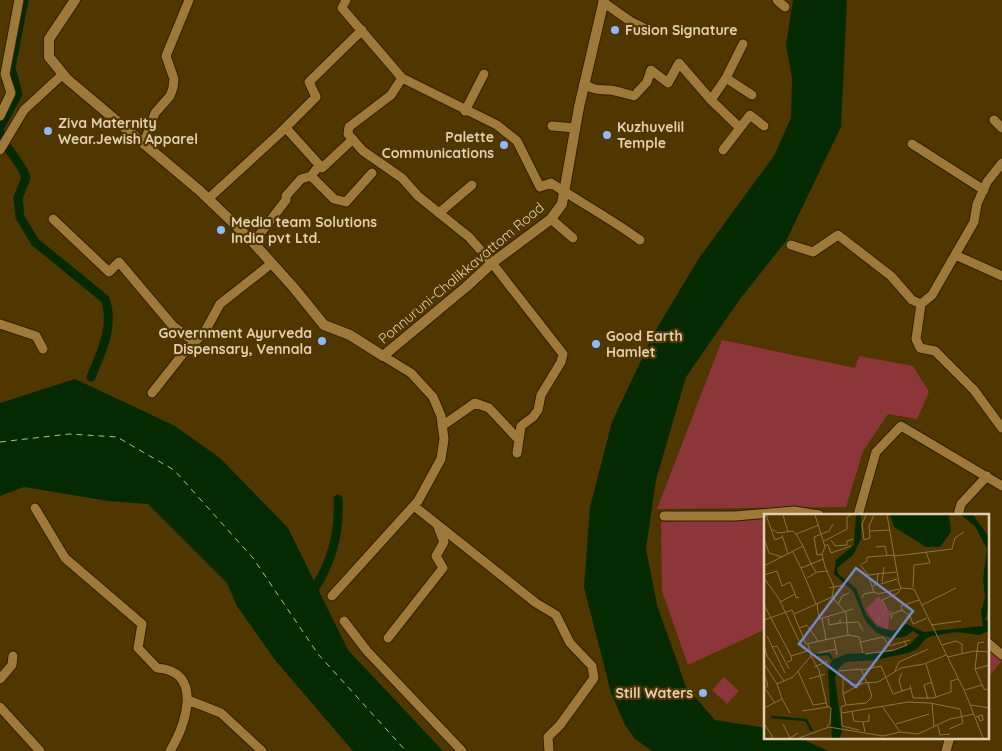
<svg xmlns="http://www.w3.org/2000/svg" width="1002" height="751" font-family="Quicksand,sans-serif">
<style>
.green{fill:#8c3639}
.water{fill:#052901}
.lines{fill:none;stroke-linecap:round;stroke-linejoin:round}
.canal{stroke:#052901;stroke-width:9}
.ferry{stroke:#84dc75;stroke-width:1;stroke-dasharray:6 5;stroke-linecap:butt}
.minor-casing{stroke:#301f00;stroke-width:11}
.tertiary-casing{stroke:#301f00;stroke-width:12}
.minor{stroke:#9d7a3a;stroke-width:9}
.tertiary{stroke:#9d7a3a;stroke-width:10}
.poi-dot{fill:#90b8fd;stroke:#503700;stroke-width:2}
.labels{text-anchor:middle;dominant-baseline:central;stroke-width:4.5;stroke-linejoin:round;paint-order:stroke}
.poi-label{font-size:14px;font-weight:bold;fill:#e1cfb0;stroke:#503700;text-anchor:start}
.street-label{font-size:14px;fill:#e1cfb0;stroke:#503700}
.inset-river{fill:none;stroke:#052901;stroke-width:2.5}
.inset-road{fill:none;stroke:#8a7446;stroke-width:1}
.view{fill:#7588c6;fill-opacity:0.15;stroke:#7588c6;stroke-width:2.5}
.inset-edge{fill:none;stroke:#e1cfb0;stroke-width:2.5}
</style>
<rect width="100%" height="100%" fill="#503700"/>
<path class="green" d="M722,340L855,368L859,356L913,366L929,392L917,419L888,414L863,451L846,507L657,509Z
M766,518V629L688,665L662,591L661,522Z
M988,649L1002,661L988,677Z
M724,677L739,691L727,704L712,690Z"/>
<path class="water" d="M793,0H847L841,127L786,241L740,299L686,377L656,480L646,549L657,605L686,687L715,720L766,728V737H798L828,751H652L635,739L625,725L611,693L584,587L590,507L612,422L654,333L699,258L774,156L791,118L792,78L786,45Z
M75,379L175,426L220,458L288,528L348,650L443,751H353L275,660L237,606L227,583L148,504L108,501L24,487L0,496V403Z"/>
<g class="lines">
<path class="canal" d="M0,127L18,94L11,68L24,0
M0,132L1,138L22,168L26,178L18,198L20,217L35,242L105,299C115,325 101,353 91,377
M315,588C332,561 340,532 338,499"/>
<path class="ferry" d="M0,442L69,434L117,437L174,470L253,558L318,654L406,751"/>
<g class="minor-casing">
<path id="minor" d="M346,0L342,8L402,78L497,125L517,141L540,187L551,183C580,202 611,219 640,240
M777,0L785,7
M603,2L630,21L648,30
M402,78L391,95L349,127L348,134L363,151L402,178L418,196L439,213L472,185
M726,78L743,44
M584,84C596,91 598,89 610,90C618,91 626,94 634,96L647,82L651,70L668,83L679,63L711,100L726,78L752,95
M711,100L740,128
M465,111L484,74
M0,116L11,93L5,74L19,0
M994,120L1002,128
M552,126L575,128
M286,128L322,168
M353,139L322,168L318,167L311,176L334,199L346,202L372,173
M144,143L155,113L170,96L173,88L174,79L166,56L189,0
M912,144L984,190
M0,150L24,110L63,74
M723,150L750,115L764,126
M208,199L279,134L316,97L309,82L362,30
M439,213L469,237L492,263L563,354L561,362L541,395L538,410L533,417L521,426L517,453
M53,219L109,272L119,262L173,326L195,342
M551,219L573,238
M253,243L286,200V196L301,179L311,176
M791,245L813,252L838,235L891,276L912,300L921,304L932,295L955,255L974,222L977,204L987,182L1002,163
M955,255L1002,276
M921,304L916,339L920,348L935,351L974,390L1002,428
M0,324L36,336L43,349
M152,393L186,350L204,333L220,304L272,263
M442,426L475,403L489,408L518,439
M414,506L536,603L556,615L570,643L592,666L594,678L560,725L548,737L549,751
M35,508L65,558L142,624L138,648L157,668C204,671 186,724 170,751
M858,515L876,452L901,426L1002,486
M958,515L961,504L987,476
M664,516H735L794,511L819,515
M332,596L418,501L441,459L444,439L441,416L433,397L411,373L383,356
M344,621L367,651L462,751
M388,638L443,568L436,556L444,542L437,524
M988,643L1002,655
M0,679L12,665L13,656
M188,700L221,713L262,751
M0,707L40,751
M946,751L950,737"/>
</g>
<g class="tertiary-casing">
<path id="tertiary" d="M75,0L49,39V57L67,79L200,191L250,239L294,288L324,325L350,335L383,356L466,287L492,263L551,219L562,204L579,107L604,0"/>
</g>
<use href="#minor" class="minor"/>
<use href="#tertiary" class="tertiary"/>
</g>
<g class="poi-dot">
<circle cx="615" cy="30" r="5"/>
<circle cx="48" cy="131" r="5"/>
<circle cx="607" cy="135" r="5"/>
<circle cx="504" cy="145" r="5"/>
<circle cx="221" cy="230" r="5"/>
<circle cx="322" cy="341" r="5"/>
<circle cx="596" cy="344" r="5"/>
<circle cx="703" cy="693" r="5"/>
</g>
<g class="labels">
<g class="poi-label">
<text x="625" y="30">Fusion Signature</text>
<text x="58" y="123">Ziva Maternity<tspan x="58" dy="16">Wear.Jewish Apparel</tspan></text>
<text x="617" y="127">Kuzhuvelil<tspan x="617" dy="16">Temple</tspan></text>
<text x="494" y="137" text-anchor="end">Palette<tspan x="494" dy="16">Communications</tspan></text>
<text x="231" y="222">Media team Solutions<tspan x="231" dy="16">India pvt Ltd.</tspan></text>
<text x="312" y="333" text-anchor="end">Government Ayurveda<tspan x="312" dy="16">Dispensary, Vennala</tspan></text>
<text x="606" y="336">Good Earth<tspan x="606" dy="16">Hamlet</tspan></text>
<text x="693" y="693" text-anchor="end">Still Waters</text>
</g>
<g class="street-label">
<text transform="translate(461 273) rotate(-40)">Ponnuruni-Chalikkavattom Road</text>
</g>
</g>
<g transform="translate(764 514)">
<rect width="225" height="225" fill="#503700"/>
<path d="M115,82L122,95L111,109L102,95ZM123,96L129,98L125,103L124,116L112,110Z" fill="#8c3639"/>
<path d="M92,1H97V25L89,41L73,54L74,60L92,74L102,100L113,113L130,117L142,110L160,118L219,112L217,98L221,83L219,65L223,35L211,12L197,1H209L225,23V95L221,106L225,107V117L215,121L191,118L163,123L153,135L144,139L111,146L81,148L73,156L71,164L78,216L76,224H68L64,157L68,146L82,140L126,138L146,130L155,121L149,117L140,123L127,124L113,119L102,108L89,77L70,60L72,46L90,31ZM126,1H185L187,18L176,33H162L130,13Z" fill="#052901"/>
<path class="inset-river" d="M173,118L225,115M44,138L52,141L65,140L68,145M7,203L42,206L48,217M73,211L68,156L75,146L124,141L144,135L169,119"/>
<path class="inset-road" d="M2,1L11,26L18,23M19,1L24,18M102,1L98,10L100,26L106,24L105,12L110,1M123,1L135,69L137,74L150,75L201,178L219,224M8,15L14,19L29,17L32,20M106,17L126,16M18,21L24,40M0,24L5,39L18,43M67,26L71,32L83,31V27L89,25M60,27L83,15V3L87,1M61,31H64L67,39L87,32M39,32L47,50L59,45M112,33L121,32L123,41M29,38L37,54M58,40L53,41L50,23L65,17L69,10M131,42L188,35L191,24L200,18M96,50L104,61L101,62M98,50L103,47V43L131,41M0,52L39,32L32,20L55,11M0,61L13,57L18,72L26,68L31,80M0,64L15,85L36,129L44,137M43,64L53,58L64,57M118,68L120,53M117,70L133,65M109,72L113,70L114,59M149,73L150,51L166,49L162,38M65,74L80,71M110,78L114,80L135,75M98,84L100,80L110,78L104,61L132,58M155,86L137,92L138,96L146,102L149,110L163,104M16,88L31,80L32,84L35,83M53,89L55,105L89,95M52,90L37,54L47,50L52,58M0,91L26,140L28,146L23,148M74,91L78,82L85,79M158,91L192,74M30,100L68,83M58,104L62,126M64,104L65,111L76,109V105M127,105L128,100L138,96M0,106L28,96L42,130L84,121L82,99L68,83L70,73L61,53L58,40L61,33L51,1M76,109L94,108L99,117M112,109L123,95L118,86L134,79L137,74M167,111L197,107M36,114L43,111L54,127M84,121L95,123L99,139M3,122L21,159M70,125L73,141M97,128L119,123L125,132L146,126M220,128L214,129L211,155L225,151M0,131L3,142L20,167M178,131L192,127L198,130V139M8,133L13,132L25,155M54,139L72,135M101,140L130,136L143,131L140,128M27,142L43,137M47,142L55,156L63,192L67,194L66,209L63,212M184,143L210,137L225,138M0,150L13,170M162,150L172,183M50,153L64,147M211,155L220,175L225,176M98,156L117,152L129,180L147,174M34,157L49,191L62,189M75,157L97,155L103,169M131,157L135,148L164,135M0,160L4,172L0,174M79,164V180L99,169L114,168L137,154L160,150L182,141M45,165L61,160M85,167L87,171L98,170M146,171L149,184H169L187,178V167L194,165M0,173L11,189M201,176L218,171M138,177L135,166L138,159M79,180L82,191L102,189L108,183L104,169M18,185L26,199M164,185L160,171L168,168M168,189L170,212M82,191L77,193L78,212L95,216M207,191L225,194M118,192L136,218M0,194L18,185L13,170L29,163L47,142L44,130M38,197L64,193M88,197L90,207L99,208M78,199L144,188L166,189L196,195L199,209L185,215M212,203L218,201L219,206L216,207L214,202M0,209L9,224M19,210L26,224L34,219M132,210L165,200M174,212L176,221L186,220M101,218L99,208L105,207V200M35,224L65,213L119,222L136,218L154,220L186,205L210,200"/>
<path class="view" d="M92,54L149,97L92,173L35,130Z"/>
<rect width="225" height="225" class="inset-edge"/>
</g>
</svg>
